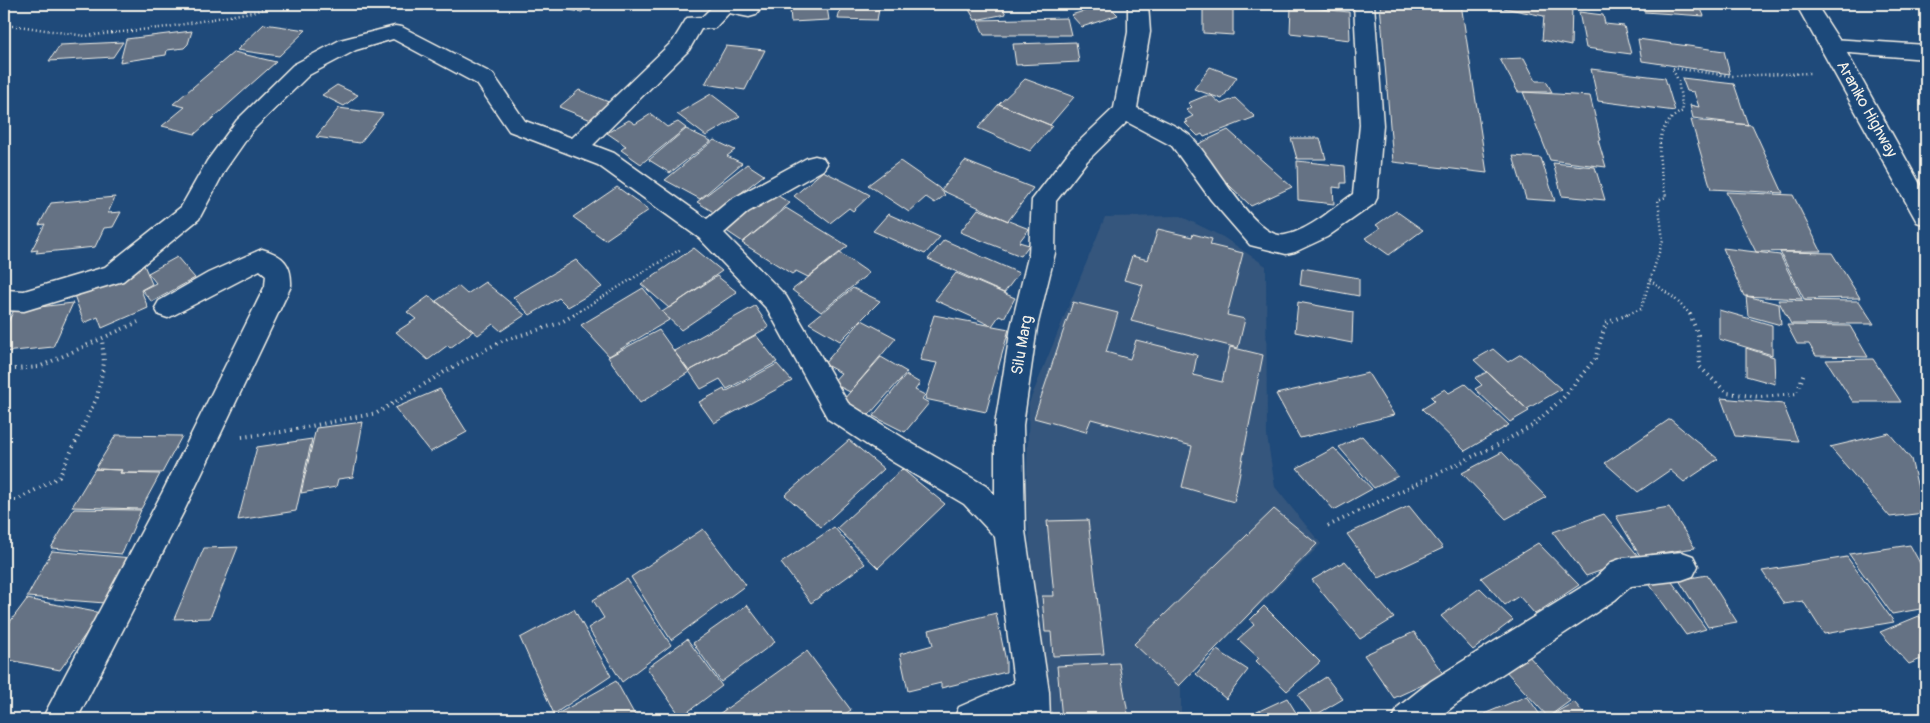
<svg xmlns="http://www.w3.org/2000/svg" width="1930" height="723" font-family="Pangolin,sans-serif">
<style>
.built{fill:#34567d}
.building{fill:#657284;stroke:#f4f1e8}
.lines{fill:none;stroke-linecap:round;stroke-linejoin:round}
.minor-casing{stroke:#f4f1e8;stroke-width:3}
.highway-casing{stroke:#f4f1e8;stroke-width:3}
.path-far1{stroke:#f4f1e8;stroke-width:2.5;stroke-dasharray:1 3;stroke-linecap:butt}
.path{stroke:#f4f1e8;stroke-width:4;stroke-dasharray:1 4.5;stroke-linecap:butt}
.minor{fill:#1f4a7a;fill-rule:evenodd}
.highway{fill:#1f4a7a;fill-rule:evenodd}
.labels{text-anchor:middle;dominant-baseline:central;stroke-width:4.5;stroke-linejoin:round;paint-order:stroke}
.street-label{font-size:16px;fill:#f4f1e8;stroke:#1f4a7a}
</style>
<rect width="100%" height="100%" fill="#1f4a7a"/>
<filter id="ink" filterUnits="userSpaceOnUse"><feTurbulence type="fractalNoise" baseFrequency=".02" numOctaves="2"/><feDisplacementMap in="SourceGraphic" scale="10" xChannelSelector="R" yChannelSelector="G"/><feConvolveMatrix kernelMatrix="1 2 1 2 8 2 1 2 1" color-interpolation-filters="sRGB"/></filter>
<g filter="url(#ink)">
<path class="built" d="M1180,216L1223,237L1266,266L1267,436L1275,487L1321,544L1181,684V719H1051L1037,630L1026,498L1029,403L1105,217Z"/>
<path class="building" d="M573,4H588L582,12L568,10Z
M841,4H880L877,20L838,19Z
M966,4H1000L1006,14L975,20Z
M1107,4L1118,15L1082,27L1071,15Z
M1286,4H1331V9Z
M1380,4H1461L1487,173L1393,162Z
M1505,4H1572L1571,46L1542,40L1544,16L1504,8Z
M1641,4H1699L1704,16L1644,12Z
M1203,6L1233,9V35L1203,33Z
M1291,6L1349,12L1350,40L1290,33Z
M827,7L829,20L791,22L790,9Z
M1579,12L1603,15L1605,24L1624,26L1631,54L1586,48Z
M1067,18L1071,35H984L978,20Z
M264,24L306,30L279,56L237,50Z
M192,31L188,44L184,48L167,50L166,55L120,62L126,39Z
M1638,39L1724,51L1730,74L1642,61Z
M123,42L113,57L49,61L60,45Z
M1076,42L1079,62L1016,65L1013,44Z
M726,46L765,50L745,90L705,84Z
M234,52L276,62L195,134L162,126L185,107L173,104Z
M1524,58L1536,81H1546L1552,92H1518L1500,59Z
M1210,67L1237,77L1222,99L1194,89Z
M1591,69L1665,78L1675,111L1598,101Z
M1682,78L1734,84L1748,125L1693,118L1690,105L1699,107L1694,92L1687,91Z
M1025,79L1074,97L1050,125L999,104Z
M337,85L358,95L344,106L322,95Z
M579,90L616,105L596,122L559,107Z
M1523,92L1590,96L1601,140H1598L1606,167L1550,160Z
M711,94L740,116L706,136L677,114Z
M1205,96H1212L1221,104L1235,98L1255,117L1204,137L1202,134L1198,136L1185,123L1188,122L1185,120L1193,116L1186,110L1192,107L1188,103Z
M999,104L1052,126L1030,151L978,128Z
M339,108L383,114L360,143L316,137Z
M651,114L667,127L678,122L686,128L641,164L621,150L626,146L607,133L629,120L635,124Z
M1691,120L1752,125L1783,193L1711,189Z
M686,129L711,141L670,173L649,160Z
M1228,130L1292,187L1251,206L1190,148Z
M1291,138H1320L1326,159H1297Z
M714,140L735,150L727,156L742,163L700,199L665,180Z
M1513,156L1541,158L1555,201L1526,199Z
M900,161L939,188L945,195L935,203L926,197L909,212L868,185Z
M965,161L1033,188L1008,221L941,190Z
M1297,161L1345,166L1346,183H1341V188L1333,187L1334,204L1298,200Z
M1553,163L1595,167L1605,200L1562,196Z
M747,164L764,175L715,213L697,202Z
M823,171L857,188L870,195L853,211L849,208L830,223L794,196Z
M617,187L649,210L605,240L573,217Z
M770,191L790,203L743,242L722,228Z
M1726,192L1793,195L1821,251L1756,252Z
M115,197L108,213L121,212L113,227L104,228L95,247L36,253L38,250L31,251L45,224L39,225L51,203Z
M786,208L848,246L808,277L796,271L792,274L742,243Z
M978,209L1029,229L1019,242L1029,245L1021,256L960,232Z
M1396,211L1423,230L1389,255L1365,238L1380,228L1376,225Z
M888,214L940,237L925,254L873,231Z
M1158,229L1192,237L1193,234L1212,239L1210,245L1243,253L1227,315L1245,319L1238,348L1131,321L1143,285L1124,280L1132,256L1148,260Z
M944,240L1019,273L1004,293L928,259Z
M694,248L722,271L669,308L641,284Z
M1723,248L1780,255L1802,299L1744,296Z
M1780,252L1832,253L1860,298L1804,299Z
M840,253L869,273L821,312L792,290Z
M177,257L195,278L152,302L142,290L156,283L148,273Z
M576,260L602,287L568,307L559,298L530,315L513,297Z
M144,265L152,284L141,290L148,308L102,328L98,317L84,323L74,295Z
M1302,268L1359,278V296L1300,285Z
M956,273L1015,298L1004,318L999,316L992,326L935,300Z
M717,276L737,292L681,330L662,312Z
M485,282L525,315L501,331L493,324L478,335L436,301L458,286L467,294Z
M643,288L669,320L609,356L581,325Z
M853,288L880,301L840,341L809,323Z
M429,296L473,331L450,348L448,345L428,360L396,332L416,319L407,312Z
M1746,296L1779,304L1781,325L1748,316Z
M1778,300L1859,301L1874,324H1791Z
M1073,302L1118,313L1106,352L1130,359L1136,340L1197,355L1193,375L1222,382L1230,347L1263,355L1234,502L1182,487L1192,446L1091,419L1086,432L1034,418Z
M1298,302L1353,312L1352,343L1295,332Z
M73,303L53,347L4,352V330L14,310Z
M755,306L769,327L689,371L674,351Z
M1719,310L1772,325V355L1719,339Z
M934,315L1009,329L986,412L925,399L937,363L920,360Z
M862,320L896,338L850,392L832,383L841,373L824,364Z
M1787,325L1850,326L1868,357L1816,356L1809,344H1797Z
M659,330L689,372L640,403L608,357Z
M756,335L777,362L727,389L720,379L701,389L689,371Z
M1746,348L1774,357L1775,384L1746,376Z
M1493,349L1508,362L1521,354L1561,389L1527,409L1474,360Z
M881,357L907,372L869,415L843,400Z
M1873,359L1901,402H1853L1826,360Z
M777,364L792,381L714,423L699,402L724,389L725,392Z
M1487,372L1529,411L1510,422L1475,389L1482,385L1475,378Z
M1368,373L1394,415L1300,438L1276,394Z
M906,375L920,383L915,390L925,395L922,399L929,403L905,432L873,416Z
M1465,384L1509,425L1465,451L1422,409L1435,401L1431,397L1445,389L1449,393Z
M440,389L467,432L430,452L395,408Z
M1721,398L1783,404L1798,441L1735,436Z
M1670,419L1718,459L1684,482L1670,470L1638,492L1605,463Z
M363,422L353,477L338,479L336,487L301,493L316,428Z
M1889,433L1911,459L1924,513L1890,517L1830,447Z
M116,435L182,436L162,473H120L122,470L95,469Z
M1362,436L1398,476L1374,488L1339,447Z
M312,439L296,511L238,520L257,447Z
M849,440L884,469L821,527L785,495Z
M1334,448L1372,489L1334,510L1297,468Z
M1502,452L1546,497L1506,519L1462,473Z
M95,469L122,470L120,473L160,474L141,509L72,507Z
M902,469L945,504L878,568L837,528Z
M1409,506L1443,548L1379,578L1347,534Z
M1669,507L1695,548L1640,556L1616,516Z
M74,509L141,510L122,554L51,548Z
M1274,509L1317,544L1179,686L1134,644Z
M1604,514L1639,557L1586,576L1553,532Z
M1088,520L1104,654L1053,656L1051,632H1045L1042,596H1054L1047,521Z
M834,527L865,564L811,603L781,563Z
M703,529L746,585L671,640L631,577Z
M1538,543L1579,585L1535,614L1519,596L1505,605L1481,578Z
M1910,545L1926,574V608L1892,614L1849,554Z
M238,547L210,618L174,619L204,548Z
M52,551L132,558L105,603L27,597Z
M1847,557L1894,622L1824,634L1803,601L1784,604L1762,571Z
M1345,561L1394,618L1360,639L1312,580Z
M1667,575L1706,629L1686,635L1647,581Z
M1707,575L1737,622L1708,627L1679,580Z
M627,579L671,645L622,682L588,628L604,618L593,600Z
M1480,588L1513,620L1473,650L1441,616Z
M27,599L101,613L60,670L4,659V630Z
M747,605L775,642L721,682L693,643Z
M1264,606L1320,662L1287,691L1256,661L1259,658L1238,639L1254,625L1250,620Z
M574,609L611,676L554,714L520,638Z
M996,613L1006,661V672L941,688V683L908,691L900,654L933,645L929,630Z
M1919,616L1926,624V657L1909,664L1880,632Z
M1414,632L1444,675L1394,698L1364,655Z
M687,639L722,686L681,717L647,668Z
M1217,650L1248,670L1226,699L1196,674Z
M807,651L851,710L838,719H712Z
M1525,652L1570,701L1548,717L1503,668Z
M1119,663L1129,719H1062L1057,666Z
M1326,677L1343,699L1314,716L1298,695Z
M616,681L637,719H559L557,715L559,713Z
M1527,696L1543,719H1487L1484,714Z
M1287,698L1300,719H1242Z
M1574,702L1589,719H1544L1548,717Z"/>
<g class="lines">
<g class="minor-casing">
<path id="minor" d="M715,4H755L759,11L756,15L749,17L729,13L715,28L701,29L689,50L593,145L614,153L707,219L730,200L807,158L815,156L823,158L827,164L823,170L748,212L724,233L786,296L848,403L913,444L986,486L995,495V425L1011,327L1029,253L1032,200L1071,149L1114,108L1128,32V4H1148L1150,32L1137,108C1153,116 1173,123 1188,134C1210,152 1254,241 1285,235C1310,230 1333,208 1353,194L1360,125L1354,4H1374L1383,125L1377,198L1374,204L1327,237L1295,252L1286,254L1250,245L1211,200L1172,146L1127,122L1087,161L1056,201L1055,253L1037,327L1023,425L1025,531L1049,692L1050,719H1016V717L1010,719H954L959,707L1014,683L995,537L964,504L893,462L828,419L768,310L699,238L598,165L509,131L477,84L393,39L356,50L309,75L253,130L225,170L199,219L123,281L24,311L4,310V290L24,291L105,267L181,207L207,161L237,120L293,65L340,40L395,26L402,27L493,74L525,121L572,138L673,41L687,18L702,17Z
M1832,39L1926,45V59L1824,51L1821,46L1824,41Z
M262,249C283,255 292,264 291,286L184,511L77,719H42L162,493L265,286L266,275L260,270L168,318L159,315L155,308L159,301L208,273Z
M1682,552L1693,556L1698,566L1693,576L1682,580L1631,586L1615,600L1455,705L1437,719H1393L1398,707L1431,681L1593,580L1612,562L1623,558Z"/>
</g>
<g class="highway-casing">
<path id="highway" d="M1796,4H1816L1843,46L1926,195V225L1917,222Z"/>
</g>
<path class="path-far1" d="M919,7L924,4
M4,26H19L85,36L168,27L257,11L277,4
M1650,280L1675,299L1691,315
M573,315L681,249
M1625,315L1641,309L1663,240L1658,200L1666,197C1660,167 1649,126 1683,111L1678,80L1672,68L1731,76L1811,73"/>
<path class="path" d="M1690,314L1698,335L1700,367L1727,393L1760,397L1797,394L1804,372
M4,370L39,367L138,322
M242,437L281,432L377,413L456,365L502,341L560,323L575,314
M4,500H17L59,477L97,397L104,363L102,339
M1328,526L1497,445L1532,426L1563,398L1595,359L1606,323L1628,314"/>
<use href="#minor" class="minor"/>
<use href="#highway" class="highway"/>
</g>
</g>
<g class="labels">
<g class="street-label">
<text transform="translate(1867 109) rotate(61)">Araniko Highway</text>
<text transform="translate(1022 345) rotate(-80)">Silu Marg</text>
</g>
</g>
<rect width="1930" height="723" fill="none" stroke="#1f4a7a" stroke-width="20"/>
<rect x="10" y="10" width="1910" height="703" fill="none" stroke="#f4f1e8" stroke-width="2" filter="url(#ink)"/>
</svg>
